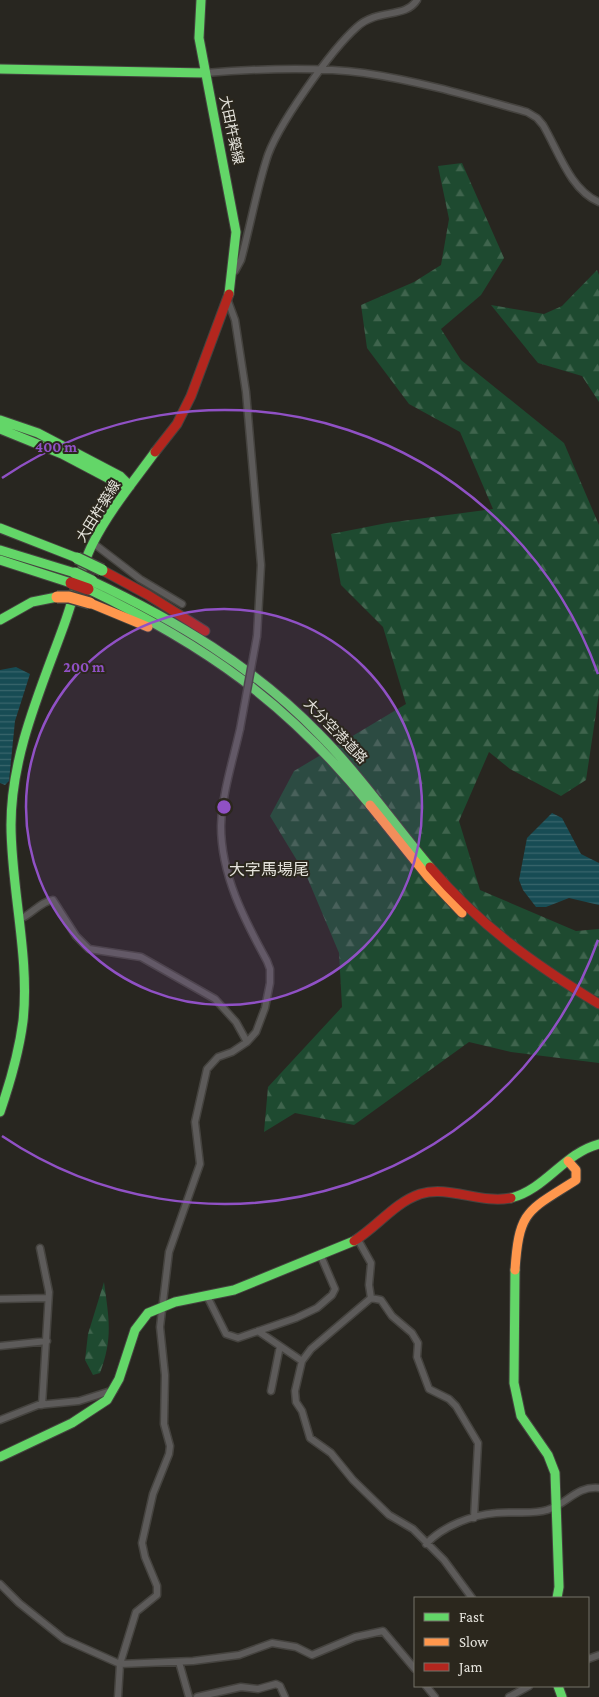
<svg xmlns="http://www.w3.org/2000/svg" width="599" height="1697" font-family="'Crimson Pro','Noto Sans JP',serif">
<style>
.forest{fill:url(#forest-firs)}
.water{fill:url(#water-rules)}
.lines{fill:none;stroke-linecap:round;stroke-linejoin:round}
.street-casing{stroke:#45433f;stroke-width:9}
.fast-casing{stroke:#45433f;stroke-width:11}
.slow-casing{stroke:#45433f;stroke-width:11}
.jam-casing{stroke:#45433f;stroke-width:11}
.street{stroke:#5d5b5a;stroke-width:6}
.fast{stroke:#63d668;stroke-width:9}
.slow{stroke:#ff974d;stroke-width:9}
.jam{stroke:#b3261e;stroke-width:9}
.street-bridge-casing{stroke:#45433f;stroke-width:9;stroke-linecap:butt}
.fast-bridge-casing{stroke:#45433f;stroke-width:14;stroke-linecap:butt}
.slow-bridge-casing{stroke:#45433f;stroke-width:14;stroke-linecap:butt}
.jam-bridge-casing{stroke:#45433f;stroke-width:14;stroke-linecap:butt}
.street-bridge{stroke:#5d5b5a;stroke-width:6}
.fast-bridge{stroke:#63d668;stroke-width:11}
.slow-bridge{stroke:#ff974d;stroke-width:11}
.jam-bridge{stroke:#b3261e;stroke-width:11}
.ring{fill:none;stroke:#9051c5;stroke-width:2.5}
.labels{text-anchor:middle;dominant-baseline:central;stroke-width:4;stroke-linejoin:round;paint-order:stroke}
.street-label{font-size:14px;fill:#e5e3dc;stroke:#2b271d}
.quarter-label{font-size:16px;fill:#e5e3dc;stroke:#2b271d}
.centre{fill:#9051c5;stroke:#2b271d;stroke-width:2.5}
.ring-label{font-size:15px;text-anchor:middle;font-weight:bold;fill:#9051c5;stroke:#2b271d;stroke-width:4;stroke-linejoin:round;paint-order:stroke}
</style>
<defs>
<pattern id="forest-firs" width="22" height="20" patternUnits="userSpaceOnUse" patternTransform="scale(1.25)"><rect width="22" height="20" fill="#1e4a30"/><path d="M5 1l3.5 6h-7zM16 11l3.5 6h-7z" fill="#3f644d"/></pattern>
<pattern id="water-rules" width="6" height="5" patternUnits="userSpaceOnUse" patternTransform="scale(1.25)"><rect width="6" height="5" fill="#174c54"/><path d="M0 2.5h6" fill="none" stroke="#39666c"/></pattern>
</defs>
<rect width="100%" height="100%" fill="#282620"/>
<path class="forest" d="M462,163L504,258L481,295L441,329L461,360L564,443L599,525V693L586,780L561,796L510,769L489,752L459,821L480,890L576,931L599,929V1063L511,1052L469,1042L354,1125L295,1113L264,1132L268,1087L342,1007L339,953L307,877L270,816L294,771L406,704L383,627L341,585L331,534L387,523L493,509L460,432L409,404L367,348L361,305L414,282L441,265L449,219L438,166Z
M597,270L599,275V402L582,376L538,363L491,305L544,314L562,306Z
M104,1282C109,1319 113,1338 100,1373L93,1375L85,1360L88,1334Z"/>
<path class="water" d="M16,667L30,674L15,721L9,781L5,785L0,783V670Z
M552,813L562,818L581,854L599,863V905L569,898L546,907H536L523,890L519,880L527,838Z"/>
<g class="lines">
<g class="street-casing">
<path id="street" d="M205,73C255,69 314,66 364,73C419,81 473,97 527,112L537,118L543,125C558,150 570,190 599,202
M235,271L241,260C250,227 256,193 266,161C275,128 332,49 357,27C378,8 405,19 417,0
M228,301L235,320L246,392L261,565L257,636
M93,543L140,579L182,604
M20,919C31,915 41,901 53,900L76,936L89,949L141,957L215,999L236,1022L247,1042
M357,1238L371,1263L369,1285L371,1298
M40,1248L49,1292L42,1405
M208,1298L226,1334L238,1338L296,1318L317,1308L332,1295L335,1289L320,1254
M0,1299L48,1298
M258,1331L302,1361
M0,1346L47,1341
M271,1391L280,1346
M0,1420L38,1405L79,1401L114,1390
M426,1544C443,1526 472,1515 496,1513C512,1511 531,1515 547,1510C568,1504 575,1486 599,1488
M0,1584L19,1603L64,1639L120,1664L193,1661L239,1655L272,1643L296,1647L312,1655L355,1637L383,1631L415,1669
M472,1598L444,1560L413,1529L389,1515L353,1480L331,1453L310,1438L302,1411L296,1402L295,1391L302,1361L311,1349L371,1298L381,1300L392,1316L412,1333L418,1343L417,1357L429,1389L449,1399L456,1406L478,1443L474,1518
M588,1659L599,1655
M179,1662L189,1697
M426,1686L435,1697
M118,1697L120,1664L136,1612L157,1595V1586L145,1557L142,1543L153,1494L169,1454L170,1446L164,1424L165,1375L160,1327L169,1252L200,1164L195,1122L207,1069L218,1057L232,1052L247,1042L256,1032L265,1008L270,983V969L267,961C244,919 221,875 221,826C222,794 233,760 240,729
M197,1697L241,1687L258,1689L276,1684L280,1686L285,1697
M509,1697L529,1686"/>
</g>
<g class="fast-casing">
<path id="fast" d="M201,0L199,38L236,232L229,294
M0,69L205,73
M0,420L38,433L120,476L130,486
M0,429L62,454L117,483L130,486
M0,528L77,558
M0,550L75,573
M0,560L71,583
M92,581C175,620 254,667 318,733C359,774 393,823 430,867
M88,589C205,645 288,703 370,805
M0,620L32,602L57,597
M0,1112C10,1083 19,1052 23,1021C30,958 11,888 11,825C11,755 41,689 64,625C74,598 80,568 93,543C109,511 134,481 155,452
M511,1198C546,1189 564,1153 599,1144
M515,1270L514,1383L521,1416L548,1455L555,1473L559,1587L557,1598
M0,1457L72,1423L107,1400L119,1379L135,1330L148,1313L175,1302L234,1290L354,1241
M558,1686L562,1697"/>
</g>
<g class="slow-casing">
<path id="slow" d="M90,603L148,627
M370,805L428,877L462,913
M515,1270C519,1209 528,1211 576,1180V1170L568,1161"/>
</g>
<g class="jam-casing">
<path id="jam" d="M155,452L177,424L191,396L229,294
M102,570L148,595L205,631
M430,867C480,926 534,964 599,1004
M354,1241C377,1227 394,1203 420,1194C449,1185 480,1204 511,1198"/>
</g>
<use href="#street" class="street"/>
<use href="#fast" class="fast"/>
<use href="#slow" class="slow"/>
<use href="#jam" class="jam"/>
<g class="street-bridge-casing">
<path id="street-bridge" d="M240,729L257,636"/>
</g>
<g class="fast-bridge-casing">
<path id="fast-bridge" d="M77,558L102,570
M75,573L92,581"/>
</g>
<g class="slow-bridge-casing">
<path id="slow-bridge" d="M57,597H69L90,603"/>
</g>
<g class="jam-bridge-casing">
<path id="jam-bridge" d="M71,583L88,589"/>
</g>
<use href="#street-bridge" class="street-bridge"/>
<use href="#fast-bridge" class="fast-bridge"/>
<use href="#slow-bridge" class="slow-bridge"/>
<use href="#jam-bridge" class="jam-bridge"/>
</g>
<circle cx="224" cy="807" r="198" fill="#9051c5" fill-opacity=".12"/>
<g class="ring">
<circle cx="224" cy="807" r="198"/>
<path d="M598 940A397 397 0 0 1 2 1136M2 478A397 397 0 0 1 598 674"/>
</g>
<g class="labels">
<g class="street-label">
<text transform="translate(232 130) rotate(78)">大田杵築線</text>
<text transform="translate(98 511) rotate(-58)">大田杵築線</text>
<text transform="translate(336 731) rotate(46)">大分空港道路</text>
</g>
<g class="quarter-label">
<text x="269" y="869">大字馬場尾</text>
</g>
</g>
<circle cx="224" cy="807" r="8" class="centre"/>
<g class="ring-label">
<text x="56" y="452">400 m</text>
<text x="84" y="672">200 m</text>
</g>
<rect x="414" y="1597" width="175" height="90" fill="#2b271d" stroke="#757269"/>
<rect x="424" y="1613" width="25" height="8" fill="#63d668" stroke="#757269"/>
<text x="459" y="1622" font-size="15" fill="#e5e3dc">Fast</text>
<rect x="424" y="1638" width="25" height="8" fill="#ff974d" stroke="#757269"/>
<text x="459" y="1647" font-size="15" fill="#e5e3dc">Slow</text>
<rect x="424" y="1663" width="25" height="8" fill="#b3261e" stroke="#757269"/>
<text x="459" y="1672" font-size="15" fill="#e5e3dc">Jam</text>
</svg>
